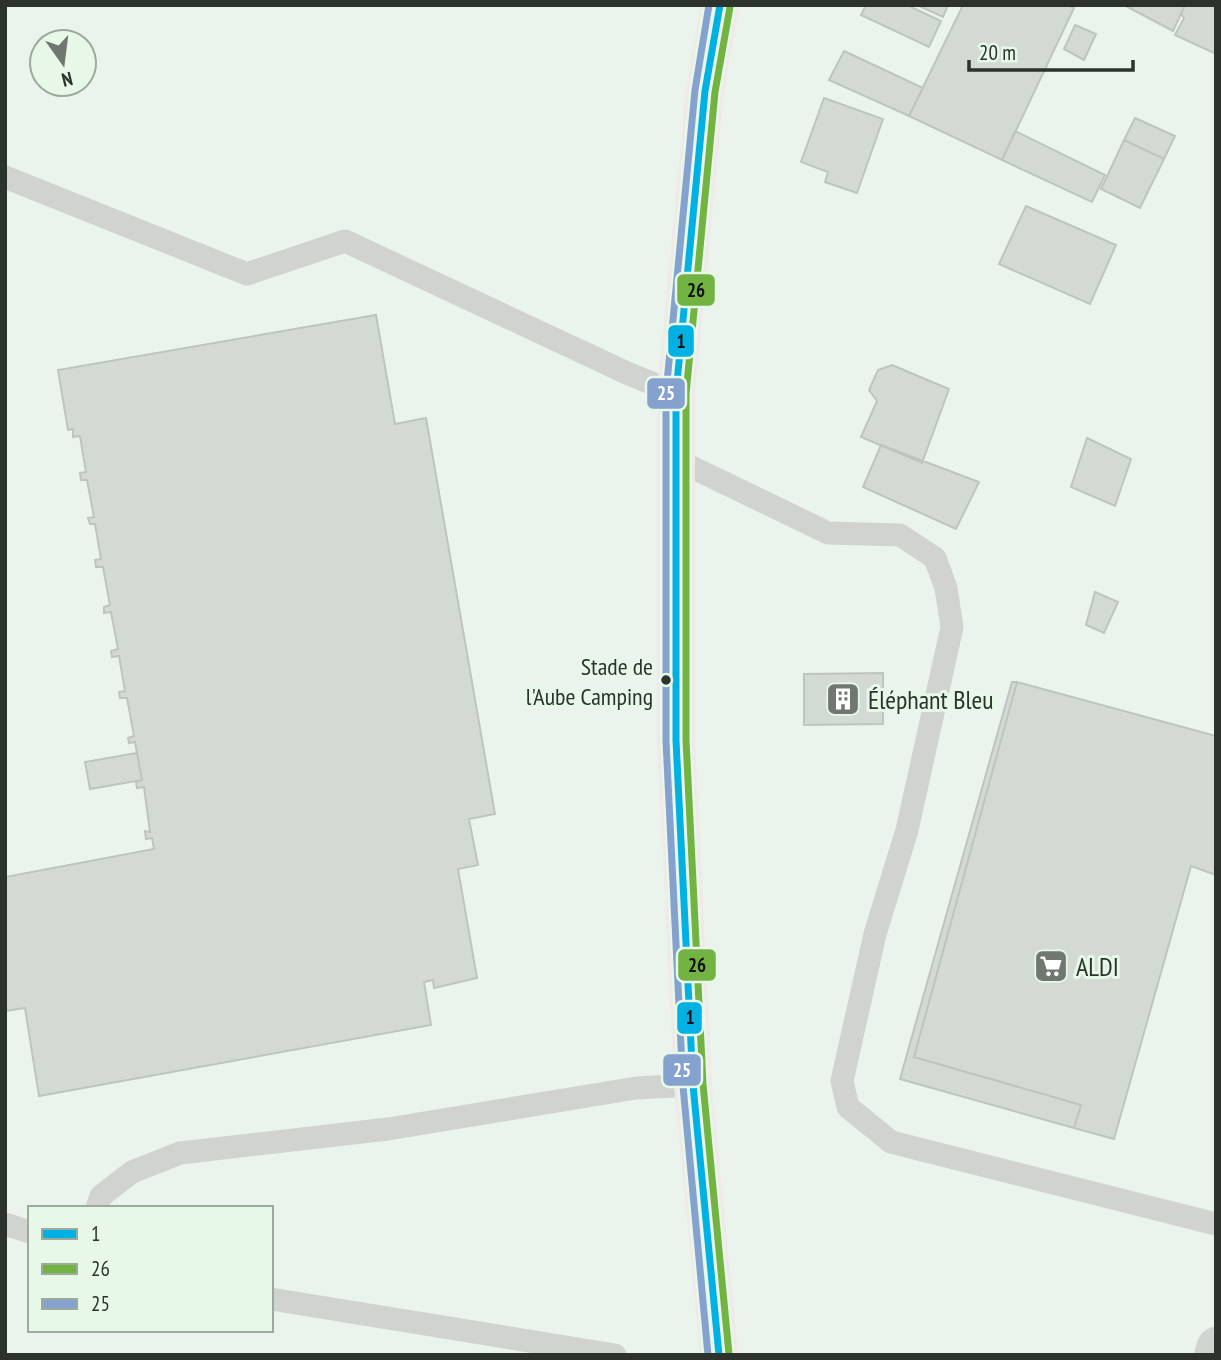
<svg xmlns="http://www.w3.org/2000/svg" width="1221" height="1360" font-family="'PT Sans Narrow',sans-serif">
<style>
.building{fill:#d3dad3;stroke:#bec5be;stroke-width:2}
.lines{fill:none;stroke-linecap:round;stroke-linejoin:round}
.service{stroke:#d1d3d1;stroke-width:23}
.minor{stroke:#d1d3d1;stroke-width:38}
.primary{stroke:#f1e9e9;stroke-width:38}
.bus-1-casing{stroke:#e7f8e8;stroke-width:12}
.bus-2-casing{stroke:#e7f8e8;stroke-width:12}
.bus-3-casing{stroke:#e7f8e8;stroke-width:12}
.bus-1{stroke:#02b1e3;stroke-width:7}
.bus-2{stroke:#72b343;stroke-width:7}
.bus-3{stroke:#85a2cf;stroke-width:7}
.bus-dot{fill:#2c332d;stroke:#e7f8e8;stroke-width:2.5}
.labels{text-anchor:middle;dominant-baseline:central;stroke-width:6;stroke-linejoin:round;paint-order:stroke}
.bus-label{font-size:24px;fill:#2c332d;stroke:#e7f8e8;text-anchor:end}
.poi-label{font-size:26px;fill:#2c332d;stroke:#e7f8e8;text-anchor:start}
.line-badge{stroke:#e7f8e8;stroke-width:2.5}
.badge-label{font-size:19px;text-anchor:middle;font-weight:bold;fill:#fff}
.pale-badge-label{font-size:19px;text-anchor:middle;font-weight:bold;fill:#111}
</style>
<rect width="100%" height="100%" fill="#ebf4ec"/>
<path class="building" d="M866,5H907L941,21L929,47L861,15Z
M917,5H948L943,17Z
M963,5H1068L1074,8L1002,160L909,116Z
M1124,5H1185L1173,31Z
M1185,5H1216V54L1175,35L1184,18L1181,14Z
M1075,25L1096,34L1084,60L1064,49Z
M844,51L923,88L909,116L829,80Z
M824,98L883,119L857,193L825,182L828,172L801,162Z
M1135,118L1175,136L1164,159L1124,140Z
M1015,131L1105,175L1092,202L1002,160Z
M1124,140L1164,159L1140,208L1101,189Z
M1026,206L1116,245L1090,304L999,264Z
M376,315L395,424L426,418L495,814L469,819L478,865L458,869L477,978L434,988L433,980L424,982L431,1025L39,1096L25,1008L5,1011V877L154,849L152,838L146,839L145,831L150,832L144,787L137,788L136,782L142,780L135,742L129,743L128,738L134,736L127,698H120L119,692L125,691L119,656L112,657L111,651L118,649L111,612L104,613V607L110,605L103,567H96L95,560L101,559L95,524H90L88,518L94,517L87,480H81L80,473L86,472L80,436L73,437V429L68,430L58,370Z
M892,365L949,389L922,463L861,437L877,401L869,390L878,370Z
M1087,438L1131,459L1115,506L1071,487Z
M881,445L979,482L956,529L863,487Z
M1095,592L1118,602L1104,633L1086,625Z
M883,673V724L804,725V674Z
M1012,682H1017L914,1057L1081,1105L1074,1128L900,1079Z
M1017,682L1216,736V875L1191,866L1114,1139L1074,1128L1081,1105L914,1057Z
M137,753L142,780L90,789L85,762Z"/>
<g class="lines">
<path class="service" d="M5,177L247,274L345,241L629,374L676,393
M677,460L828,533L900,535L935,558L946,588L952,627L907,830L875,934L842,1081L848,1107L891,1142L1216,1224
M97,1208L101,1196L132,1172L180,1153L388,1129L636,1088L693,1085
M5,1224L30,1232
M271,1299L615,1355"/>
<path class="minor" d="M1213,1355L1216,1346"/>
<path class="primary" d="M719,1355L693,1085L676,740V393L705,91L720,5"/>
<g class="bus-1-casing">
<path id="bus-1" d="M719,1355L693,1085L676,740V393L705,91L720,5"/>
</g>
<g class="bus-2-casing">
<path id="bus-2" d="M729,1354L703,1084L686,740V394L715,92L730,7"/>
</g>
<g class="bus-3-casing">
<path id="bus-3" d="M708,1355L683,1086L666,741V393L695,90L709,5"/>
</g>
<use href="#bus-1" class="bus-1"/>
<use href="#bus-2" class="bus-2"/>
<use href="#bus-3" class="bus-3"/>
</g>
<defs>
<g id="building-square" transform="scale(1.75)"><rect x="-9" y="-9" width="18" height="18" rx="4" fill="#6f7770" stroke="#e7f8e8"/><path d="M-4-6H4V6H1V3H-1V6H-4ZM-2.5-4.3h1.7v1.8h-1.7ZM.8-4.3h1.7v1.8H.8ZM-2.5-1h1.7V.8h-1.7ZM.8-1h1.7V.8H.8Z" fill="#fff"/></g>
<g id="supermarket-square" transform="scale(1.75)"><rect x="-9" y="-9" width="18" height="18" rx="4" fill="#6f7770" stroke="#e7f8e8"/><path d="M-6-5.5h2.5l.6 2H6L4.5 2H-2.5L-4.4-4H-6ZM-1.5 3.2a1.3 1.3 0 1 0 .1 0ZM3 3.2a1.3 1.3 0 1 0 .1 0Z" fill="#fff"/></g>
</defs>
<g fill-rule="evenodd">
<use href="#building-square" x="843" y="699"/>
<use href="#supermarket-square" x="1051" y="966"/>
</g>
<circle class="bus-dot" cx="666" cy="680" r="6"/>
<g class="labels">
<g class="bus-label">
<text x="653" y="666">Stade de<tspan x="653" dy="30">l'Aube Camping</tspan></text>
</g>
<g class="poi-label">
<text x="868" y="699">Éléphant Bleu</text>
<text x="1076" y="966">ALDI</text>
</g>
</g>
<g class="line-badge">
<rect x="676" y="273" width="40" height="34" rx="7" fill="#72b343"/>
<rect x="667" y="324" width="28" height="34" rx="7" fill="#02b1e3"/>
<rect x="646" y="377" width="40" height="33" rx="7" fill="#85a2cf"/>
<rect x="677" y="948" width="40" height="34" rx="7" fill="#72b343"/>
<rect x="676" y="1001" width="27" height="34" rx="7" fill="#02b1e3"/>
<rect x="662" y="1053" width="40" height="34" rx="7" fill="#85a2cf"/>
</g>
<g class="badge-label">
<text x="666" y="400">25</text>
<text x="682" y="1077">25</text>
</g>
<g class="pale-badge-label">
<text x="696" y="297">26</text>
<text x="681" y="348">1</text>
<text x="697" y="972">26</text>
<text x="690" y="1024">1</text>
</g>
<rect width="1221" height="1360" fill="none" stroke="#2c332d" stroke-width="14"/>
<rect x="28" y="1206" width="245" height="126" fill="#e7f8e8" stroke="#9ca99d" stroke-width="2"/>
<rect x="42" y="1229" width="35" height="10" fill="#02b1e3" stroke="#9ca99d" stroke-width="2"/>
<text x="91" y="1241" font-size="21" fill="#2c332d">1</text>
<rect x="42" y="1264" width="35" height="10" fill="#72b343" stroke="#9ca99d" stroke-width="2"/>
<text x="91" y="1276" font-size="21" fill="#2c332d">26</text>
<rect x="42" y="1299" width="35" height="10" fill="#85a2cf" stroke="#9ca99d" stroke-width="2"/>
<text x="91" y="1311" font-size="21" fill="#2c332d">25</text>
<g transform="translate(63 63) rotate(166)"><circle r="33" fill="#e7f8e8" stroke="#9ca99d" stroke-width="2"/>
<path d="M0-5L12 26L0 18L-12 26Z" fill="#6f7770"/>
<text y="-10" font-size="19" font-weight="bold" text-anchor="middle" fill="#2c332d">N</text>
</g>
<path d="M969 60v10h164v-10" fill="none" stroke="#2c332d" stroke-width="3.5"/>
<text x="979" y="60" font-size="21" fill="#2c332d" stroke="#e7f8e8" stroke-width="5" paint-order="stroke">20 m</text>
</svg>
